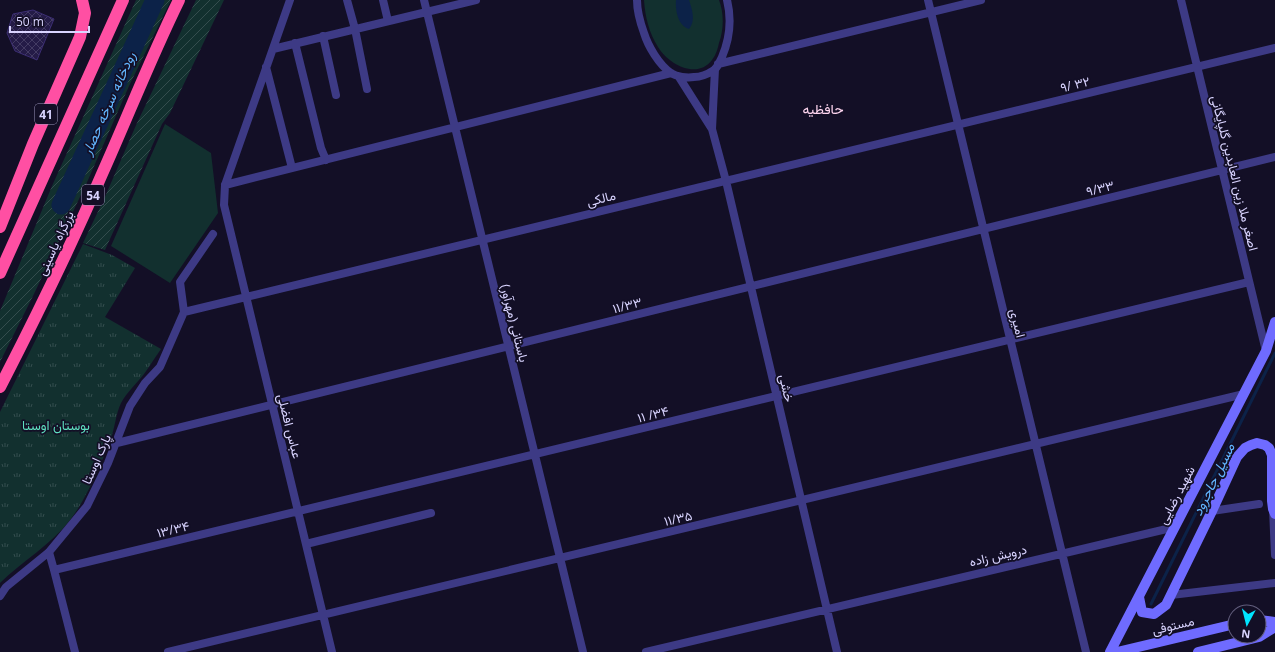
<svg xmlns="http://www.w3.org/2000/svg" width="1275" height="652" font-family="'Open Sans',Vazirmatn,sans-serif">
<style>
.grass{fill:#12302f}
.park{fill:url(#park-tufts)}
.garden{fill:url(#garden-furrows)}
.water{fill:#0c2248}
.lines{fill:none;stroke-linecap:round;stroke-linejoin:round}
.stream{stroke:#0c2248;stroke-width:3}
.river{stroke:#0c2248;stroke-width:19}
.building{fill:url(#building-cross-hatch);stroke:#3b2d73}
.street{stroke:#3d3a85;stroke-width:8}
.secondary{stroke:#6f6bff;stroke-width:10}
.highway{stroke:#ff4fa3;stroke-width:12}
.labels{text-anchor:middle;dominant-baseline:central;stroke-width:3.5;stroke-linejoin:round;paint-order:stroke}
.shield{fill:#130f26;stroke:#9e99be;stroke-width:1}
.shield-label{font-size:12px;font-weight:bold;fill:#d9d4ff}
.street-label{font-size:13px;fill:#d9d4ff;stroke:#130f26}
.park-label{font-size:13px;fill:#5fe0c0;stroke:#130f26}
.water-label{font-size:14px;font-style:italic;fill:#62b6ff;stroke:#130f26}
.neighbourhood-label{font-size:14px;fill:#ffd6f0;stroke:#130f26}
</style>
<defs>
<pattern id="park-tufts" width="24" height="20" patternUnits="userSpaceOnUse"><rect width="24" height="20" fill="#12302f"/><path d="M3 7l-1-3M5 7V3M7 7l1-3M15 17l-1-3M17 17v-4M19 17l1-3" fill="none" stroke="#344d4e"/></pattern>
<pattern id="garden-furrows" width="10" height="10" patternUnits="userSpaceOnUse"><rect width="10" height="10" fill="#12302f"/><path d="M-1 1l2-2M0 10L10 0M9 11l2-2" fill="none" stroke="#344d4e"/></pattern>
<pattern id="building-cross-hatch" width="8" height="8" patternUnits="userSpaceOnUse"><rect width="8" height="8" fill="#241b47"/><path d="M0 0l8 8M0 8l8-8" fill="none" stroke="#433b63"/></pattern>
</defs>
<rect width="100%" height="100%" fill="#130f26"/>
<path class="grass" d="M644,0H719C724,13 724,29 719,43C718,48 716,55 712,60C697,80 668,64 658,47C649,33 645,16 644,0Z
M165,124L211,153L218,213L170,283L111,246Z"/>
<path class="park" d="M83,244L112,255L135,268L105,317L161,349C155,357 150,366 144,374C136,384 127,392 121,403C116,413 115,427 111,438C101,464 87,498 70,520C51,545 22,561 0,583V412Z"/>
<path class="garden" d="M136,0H171L129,86L88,180L33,296L0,362V311L52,186Z
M196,0H224L170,113L162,124L105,250L83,243L104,199L137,123Z"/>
<path class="water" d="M676,0H689C692,9 696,21 689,29C678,26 675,10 676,0Z"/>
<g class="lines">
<path class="stream" d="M1151,604L1275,353"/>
<path class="river" d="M61,205L155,0"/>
</g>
<path class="building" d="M33,10L54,19L37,60L15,51L7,33L13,14Z"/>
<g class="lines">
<path class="street" d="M290,0L225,185L224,205L332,652
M347,0L355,29L367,89
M383,0L388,21
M424,0L583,652
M637,0C637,12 640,22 644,33C648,46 659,65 671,73C677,77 687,78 694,77C701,77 708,74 714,70C718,67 720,61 722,57C730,38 732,20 727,0
M928,0L1086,652
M1181,0L1266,351
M323,36L336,95
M295,43L321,148L326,160
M273,49L476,0
M718,64L981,0
M266,67L292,168
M715,69L712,129L726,181L837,652
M679,77L712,129
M225,185L671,73
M184,312L1275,48
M184,312L180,282L213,234
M117,443L1275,157
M1273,509L1275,555
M1212,511L1259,504
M306,544L431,513
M49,552L54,570L75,652
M54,570L1249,282
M1171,595L1275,583
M0,596L6,587L49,552L87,506L108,463L130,406L145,383L160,367L184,312
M168,652L1244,394
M646,652L1175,527"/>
<path class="secondary" d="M1139,597L1142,612L1154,614L1166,605L1212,511L1237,457L1245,448L1251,445L1257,443L1265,445L1269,448L1272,455V501L1273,509L1275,514
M1259,620L1275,622
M1110,652L1266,351L1275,322
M1117,652L1235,624
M1198,652L1259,637L1275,627"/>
<path class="highway" d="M0,227L33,144L80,37L85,13L82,0
M0,273L123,0
M0,387C36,317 71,246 102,174C128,116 151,57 179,0"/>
</g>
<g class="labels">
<g class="shield">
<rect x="35" y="104" width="22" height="20" rx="3"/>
<rect x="82" y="185" width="22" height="20" rx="3"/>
</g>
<g class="shield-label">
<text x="46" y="114">41</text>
<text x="93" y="195">54</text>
</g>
<g class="street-label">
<text transform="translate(1075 84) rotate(-14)">۹/ ۳۲</text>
<text transform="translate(1235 173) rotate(76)">اصغر ملا زین العابدین گلپایگانی</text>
<text transform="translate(1100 188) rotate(-14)">۹/۳۳</text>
<text transform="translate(601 198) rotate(-14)">مالکی</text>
<text transform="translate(55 243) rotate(-65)">بزرگراه یاسینی</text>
<text transform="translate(627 305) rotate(-14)">۱۱/۳۳</text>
<text transform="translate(515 323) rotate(76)">باستانی (مهرآور)</text>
<text transform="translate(1018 323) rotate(76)">امیری</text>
<text transform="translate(787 388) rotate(77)">خشی</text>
<text transform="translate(653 414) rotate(-14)">۱۱ /۳۴</text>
<text transform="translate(290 426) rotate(76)">عباس افضلی</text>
<text transform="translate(96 459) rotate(-66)">پارک اوستا</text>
<text transform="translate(1176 495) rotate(-62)">شهید رضایی</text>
<text transform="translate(678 518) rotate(-13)">۱۱/۳۵</text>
<text transform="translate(173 529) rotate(-14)">۱۳/۳۴</text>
<text transform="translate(998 555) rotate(-13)">درویش زاده</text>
<text transform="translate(1173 625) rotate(-13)">مستوفی</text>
</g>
<g class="park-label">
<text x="56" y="425">بوستان اوستا</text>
</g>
<g class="water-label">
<text transform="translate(108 103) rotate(-66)">رودخانه سرخه حصار</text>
<text transform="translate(1213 479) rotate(-64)">مسیل جاجرود</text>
</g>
<g class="neighbourhood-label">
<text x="823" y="108">حافظیه</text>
</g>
</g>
<g transform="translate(1247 624) rotate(187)"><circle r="19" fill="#130f26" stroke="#625e7d"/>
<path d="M0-3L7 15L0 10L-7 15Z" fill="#00e5ff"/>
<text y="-6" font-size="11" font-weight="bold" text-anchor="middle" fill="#d9d4ff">N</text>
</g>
<path d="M10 26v6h79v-6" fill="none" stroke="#d9d4ff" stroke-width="2"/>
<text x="16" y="26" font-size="12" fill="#d9d4ff" stroke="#130f26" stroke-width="3" paint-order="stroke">50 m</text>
</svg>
